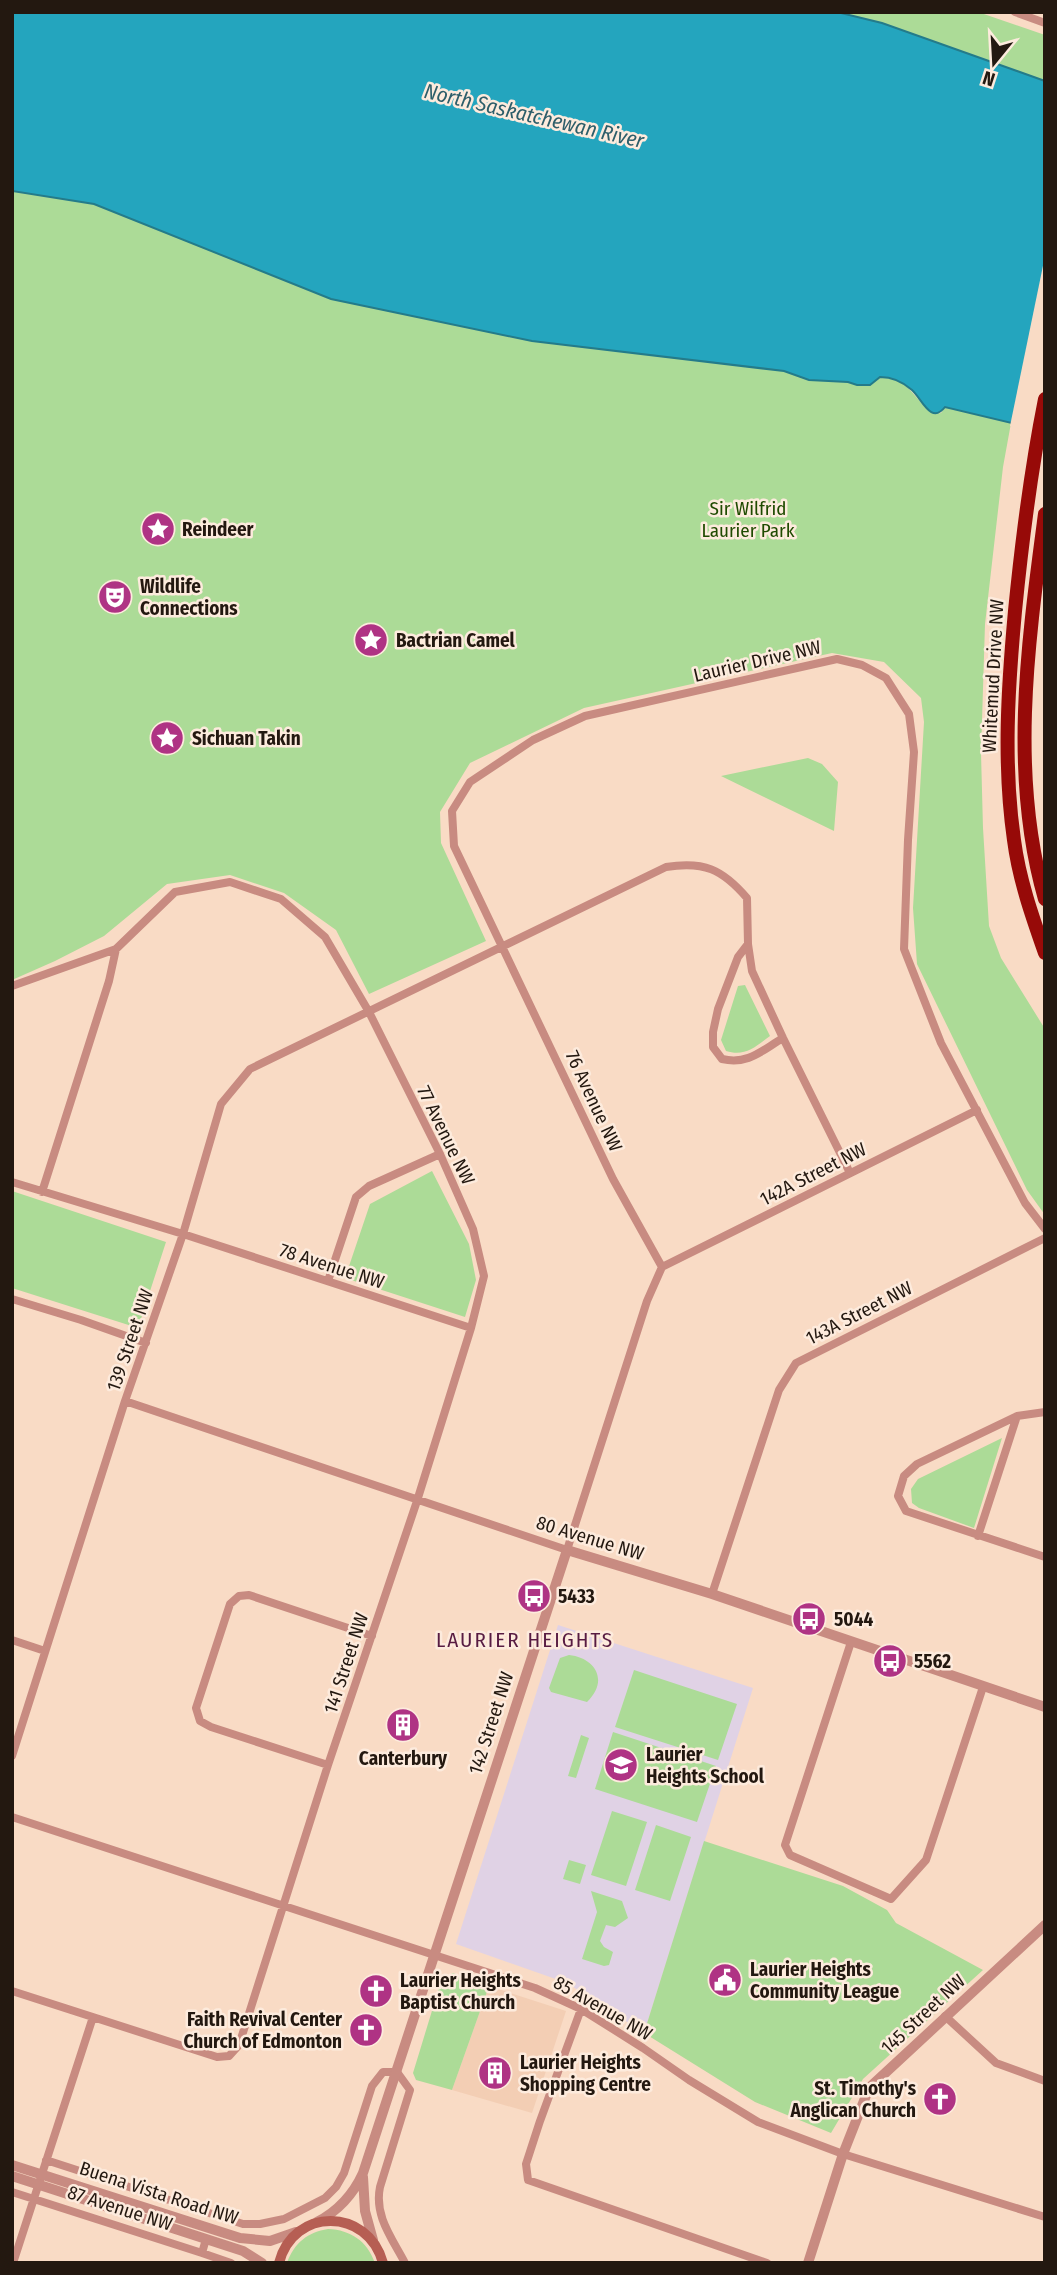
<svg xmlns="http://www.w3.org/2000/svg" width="1057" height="2275" font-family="'Fira Sans Condensed',sans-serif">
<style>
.built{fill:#f3ceb4}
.education{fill:#e0d2e5}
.green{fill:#acdb97}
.water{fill:#24a5be;stroke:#247b8a;stroke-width:2}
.pier{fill:#f9dbc5}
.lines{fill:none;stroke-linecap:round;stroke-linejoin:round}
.minor{stroke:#c88b81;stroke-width:8}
.tertiary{stroke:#c88b81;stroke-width:10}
.secondary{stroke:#b65e53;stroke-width:10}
.motorway{stroke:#970a08;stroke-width:14}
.labels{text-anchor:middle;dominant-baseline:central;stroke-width:5;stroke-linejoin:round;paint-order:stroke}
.park-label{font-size:19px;fill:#1f4b00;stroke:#fdebdd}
.poi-label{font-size:19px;font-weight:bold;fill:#231810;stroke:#fdebdd;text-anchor:start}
.street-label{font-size:19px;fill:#231810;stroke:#fdebdd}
.water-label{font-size:21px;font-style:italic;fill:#2d5e6a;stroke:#fdebdd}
.neighbourhood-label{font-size:21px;letter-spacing:2px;fill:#581c42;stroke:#fdebdd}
</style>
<rect width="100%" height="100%" fill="#f9dbc5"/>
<path class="built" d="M489,1986L566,2011L532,2113L452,2090Z"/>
<path class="education" d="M558,1625L753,1688L644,2033L567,1983L456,1944Z"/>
<path class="green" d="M837,12H978L1045,35V81L882,23Z
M12,191L93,204L532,341L784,371L809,380L848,382L857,385C866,382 875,377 884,377C912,376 921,417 941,413L945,407L1011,423L1003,467L985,624L981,753L983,828L989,926L1001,958L1045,1029V1215L1027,1190L917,964L913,908L924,722L921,698L884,662L832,653L584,708L470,763L440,812L441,843L486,941L369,994L336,930L284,893L230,875L167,884L104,936L55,961L12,980Z
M808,758L822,764L838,782L834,831L721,776Z
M745,985L770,1036C755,1047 745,1057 726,1051L721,1040L738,986Z
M432,1171L469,1244L476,1280L465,1317L345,1278L370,1204Z
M12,1191L166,1242L138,1328L12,1288Z
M1002,1438L974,1528L919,1508L912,1503L911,1489L918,1479Z
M569,1655C596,1658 609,1681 587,1702L551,1692L549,1688L560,1658Z
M634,1670L737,1704L718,1760L615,1727Z
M613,1732L716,1766L697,1822L595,1789Z
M581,1735L589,1738L576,1778L568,1776Z
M612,1811L647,1822L626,1886L591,1875Z
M656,1825L691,1837L670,1901L635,1890Z
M704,1841L843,1886L887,1910L896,1923L983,1970L863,2079L831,2133L755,2102L644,2033Z
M569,1860L586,1865L580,1884L563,1879Z
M591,1891L622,1901L628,1918L615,1927L606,1925L600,1941L604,1947L613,1952L609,1965L604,1966L582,1959L597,1912Z
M453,1973L489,1986L452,2090L416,2080L413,2073L442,1978Z
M328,2229C351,2230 367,2241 375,2263H287C294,2243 308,2232 328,2229Z"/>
<path class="water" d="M12,12H837L882,23L1045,81V431L945,407C931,425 922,399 912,390C903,382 892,377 880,377L870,385H857L848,382L809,380L784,371L532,341L331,299L94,204L12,191Z"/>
<path class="pier" d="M1045,256V435L1010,426Z"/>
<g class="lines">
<path class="minor" d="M1015,12L1045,23
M748,944L752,971L783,1038L850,1173
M12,986L116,949L175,892L230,882L281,899L325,937L369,1012L440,1154L473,1229L484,1276L471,1328L417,1501L328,1765L239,2045L229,2056L217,2057L12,1991
M12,1182L183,1234L471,1328
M42,1192L109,981L116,949
M662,1267L613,1179L454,846L452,811L470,782L533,740L585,716L837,659L862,665L886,678L909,714L914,752L908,840L904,949L941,1043L1025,1203L1045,1229
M662,1267L977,1110
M328,1281L356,1197L369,1186L440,1154
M12,1299L81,1320L146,1343
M125,1401L567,1550L647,1301L662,1267
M1045,1412L1017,1416L917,1464L904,1476L898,1496L906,1511L1045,1557
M978,1536L1017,1416
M712,1594L779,1390L796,1363L1045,1238
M12,1640L45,1651
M851,1642L785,1845L790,1855L891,1899L926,1860L983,1687
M12,1756L125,1401L183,1234L221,1104L250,1069L666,867C704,861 722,869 747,898L748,944L738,957L718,1009L713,1032V1047L722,1059C748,1065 761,1051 783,1038
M328,1765L211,1727L200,1721L196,1708L230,1604L239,1596L249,1595L372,1636
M12,1817L535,1988L581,2009L643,2048L689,2080L758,2122L843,2154L1045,2217
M581,2009L540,2121L526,2164L528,2180L767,2263
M945,2016L996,2063L1045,2081
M46,2160L243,2224H260L284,2219L325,2198L336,2187L344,2173L372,2086L383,2072H397L410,2090L380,2187C374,2216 392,2238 405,2263
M12,2192L202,2253L206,2239
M202,2253L231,2263
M13,2263L93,2017"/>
<path class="tertiary" d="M12,2165L240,2238L270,2241L296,2232
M12,2176L243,2251L262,2263
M363,2177L365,2211L373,2240
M317,2222C338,2211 353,2195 363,2173L567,1550L712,1594L1045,1707
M808,2263L843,2154L869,2088L1045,1925"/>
<path class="secondary" d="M279,2263C293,2207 368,2207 383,2263"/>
<path class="motorway" d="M1045,399C1031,469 1022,540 1015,611C1008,687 1003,764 1014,840C1019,879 1032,916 1045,953
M1045,514C1028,642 1009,774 1045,899"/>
</g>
<defs>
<g id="sight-disc" transform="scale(1.75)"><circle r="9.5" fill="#af3384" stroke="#fdebdd"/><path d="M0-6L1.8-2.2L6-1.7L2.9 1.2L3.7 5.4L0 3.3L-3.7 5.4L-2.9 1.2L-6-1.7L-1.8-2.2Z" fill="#fff"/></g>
<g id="theatre-disc" transform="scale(1.75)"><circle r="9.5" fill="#af3384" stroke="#fdebdd"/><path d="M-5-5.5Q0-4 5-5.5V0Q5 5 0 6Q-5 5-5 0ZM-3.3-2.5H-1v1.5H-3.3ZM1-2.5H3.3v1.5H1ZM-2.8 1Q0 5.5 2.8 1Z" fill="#fff"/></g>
<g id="bus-disc" transform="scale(1.75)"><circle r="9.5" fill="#af3384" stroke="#fdebdd"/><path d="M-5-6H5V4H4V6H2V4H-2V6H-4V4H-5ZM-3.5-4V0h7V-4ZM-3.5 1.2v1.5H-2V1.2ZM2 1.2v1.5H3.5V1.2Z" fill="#fff"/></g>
<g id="building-disc" transform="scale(1.75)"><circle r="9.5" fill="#af3384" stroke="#fdebdd"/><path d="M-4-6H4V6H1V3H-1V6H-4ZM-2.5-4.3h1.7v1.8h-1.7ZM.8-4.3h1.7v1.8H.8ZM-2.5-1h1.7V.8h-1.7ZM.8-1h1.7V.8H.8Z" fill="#fff"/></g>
<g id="school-disc" transform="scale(1.75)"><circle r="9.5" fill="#af3384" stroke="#fdebdd"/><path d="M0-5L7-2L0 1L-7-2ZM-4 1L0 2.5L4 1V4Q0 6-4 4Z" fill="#fff"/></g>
<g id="civic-disc" transform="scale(1.75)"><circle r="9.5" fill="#af3384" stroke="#fdebdd"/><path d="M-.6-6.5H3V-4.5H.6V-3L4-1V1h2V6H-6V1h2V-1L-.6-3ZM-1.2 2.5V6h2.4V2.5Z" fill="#fff"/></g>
<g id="church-disc" transform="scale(1.75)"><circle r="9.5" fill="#af3384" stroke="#fdebdd"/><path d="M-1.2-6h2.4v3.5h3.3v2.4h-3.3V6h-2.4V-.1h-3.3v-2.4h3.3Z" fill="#fff"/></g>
</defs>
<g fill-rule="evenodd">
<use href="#sight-disc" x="158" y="529"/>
<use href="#theatre-disc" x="115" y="597"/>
<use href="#sight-disc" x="371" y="640"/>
<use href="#sight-disc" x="167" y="738"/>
<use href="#bus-disc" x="534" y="1596"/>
<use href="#bus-disc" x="809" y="1619"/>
<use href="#bus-disc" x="890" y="1661"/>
<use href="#building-disc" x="403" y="1725"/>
<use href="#school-disc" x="621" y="1765"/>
<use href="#civic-disc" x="725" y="1980"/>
<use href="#church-disc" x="376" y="1991"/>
<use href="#church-disc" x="366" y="2030"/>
<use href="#building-disc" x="495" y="2073"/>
<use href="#church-disc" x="940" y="2099"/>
</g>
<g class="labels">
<g class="park-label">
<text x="748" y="508">Sir Wilfrid<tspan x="748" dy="22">Laurier Park</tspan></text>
</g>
<g class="poi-label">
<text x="182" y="529">Reindeer</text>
<text x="140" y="586">Wildlife<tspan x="140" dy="22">Connections</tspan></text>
<text x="396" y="640">Bactrian Camel</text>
<text x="192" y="738">Sichuan Takin</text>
<text x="558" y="1596">5433</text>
<text x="834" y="1619">5044</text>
<text x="914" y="1661">5562</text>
<text x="646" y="1754">Laurier<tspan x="646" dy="22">Heights School</tspan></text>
<text x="403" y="1758" text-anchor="middle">Canterbury</text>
<text x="750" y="1969">Laurier Heights<tspan x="750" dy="22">Community League</tspan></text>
<text x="400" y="1980">Laurier Heights<tspan x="400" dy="22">Baptist Church</tspan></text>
<text x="342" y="2019" text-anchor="end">Faith Revival Center<tspan x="342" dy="22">Church of Edmonton</tspan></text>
<text x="520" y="2062">Laurier Heights<tspan x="520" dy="22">Shopping Centre</tspan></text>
<text x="916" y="2088" text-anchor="end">St. Timothy's<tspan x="916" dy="22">Anglican Church</tspan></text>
</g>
<g class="street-label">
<text transform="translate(757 661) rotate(-13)">Laurier Drive NW</text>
<text transform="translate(993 676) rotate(-87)">Whitemud Drive NW</text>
<text transform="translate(594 1101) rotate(65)">76 Avenue NW</text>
<text transform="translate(446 1135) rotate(64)">77 Avenue NW</text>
<text transform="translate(813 1174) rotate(-27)">142A Street NW</text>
<text transform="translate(332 1266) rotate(18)">78 Avenue NW</text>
<text transform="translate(859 1313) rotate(-27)">143A Street NW</text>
<text transform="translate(130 1340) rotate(-71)">139 Street NW</text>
<text transform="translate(590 1538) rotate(17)">80 Avenue NW</text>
<text transform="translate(346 1663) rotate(-72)">141 Street NW</text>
<text transform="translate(491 1723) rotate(-72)">142 Street NW</text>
<text transform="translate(603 2008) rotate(30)">85 Avenue NW</text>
<text transform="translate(923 2014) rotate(-43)">145 Street NW</text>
<text transform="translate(159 2193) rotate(18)">Buena Vista Road NW</text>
<text transform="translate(120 2208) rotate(18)">87 Avenue NW</text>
</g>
<g class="water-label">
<text transform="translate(534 116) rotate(13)">North Saskatchewan River</text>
</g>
<g class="neighbourhood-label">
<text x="525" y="1640">LAURIER HEIGHTS</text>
</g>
</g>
<rect width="1057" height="2275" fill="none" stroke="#231810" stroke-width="28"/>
<g transform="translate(994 63) rotate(198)" stroke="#fdebdd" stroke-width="5" paint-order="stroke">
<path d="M0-5L12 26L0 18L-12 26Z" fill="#231810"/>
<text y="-10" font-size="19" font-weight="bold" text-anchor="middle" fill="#231810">N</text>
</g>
</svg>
